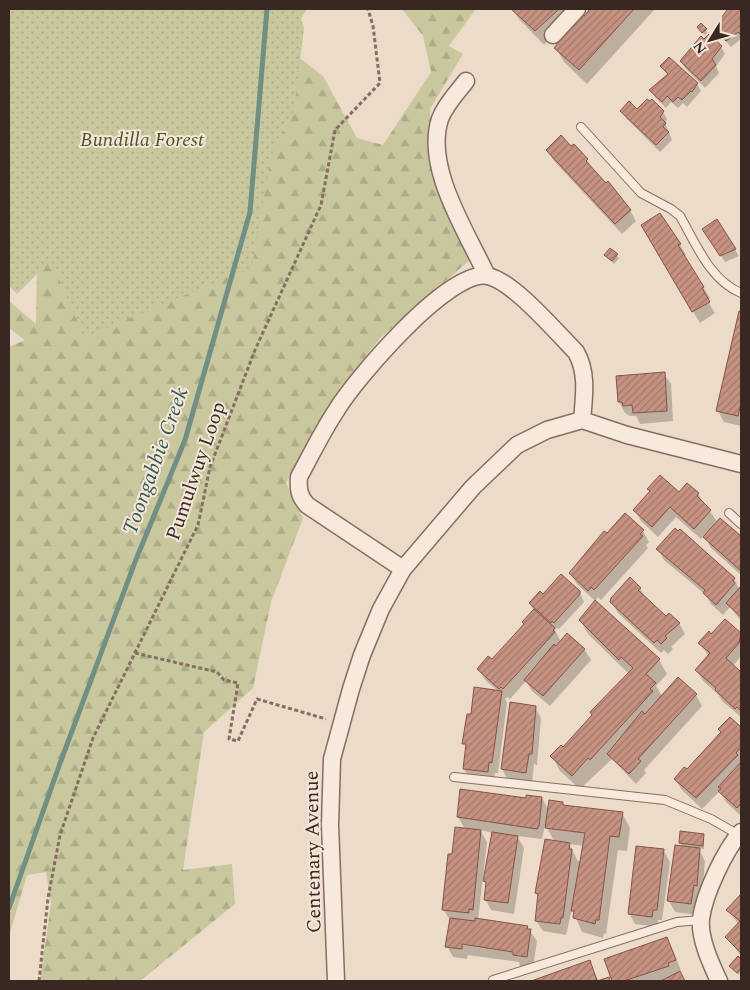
<svg xmlns="http://www.w3.org/2000/svg" width="750" height="990" font-family="Spectral,serif">
<style>
.forest{fill:url(#forest-firs)}
.park{fill:url(#park-dots)}
.shadow{fill:#0003;fill-rule:evenodd}
.lines{fill:none;stroke-linecap:round;stroke-linejoin:round}
.stream{stroke:#718f82;stroke-width:5}
.building{fill:url(#building-hatch);stroke:#845447}
.lane-casing{stroke:#876d5f;stroke-width:10}
.street-casing{stroke:#876d5f;stroke-width:19}
.path{stroke:#876d5f;stroke-width:3;stroke-dasharray:4 2.5;stroke-linecap:butt}
.lane{stroke:#f7eadc;stroke-width:8}
.street{stroke:#f7eadc;stroke-width:16}
.labels{text-anchor:middle;dominant-baseline:central;stroke-width:4;stroke-linejoin:round;paint-order:stroke}
.park-label{font-size:20px;font-style:italic;fill:#51532a;stroke:#f4e7d9}
.street-label{font-size:20px;fill:#392822;stroke:#f4e7d9}
.water-label{font-size:21px;font-style:italic;fill:#32574e;stroke:#f4e7d9}
</style>
<defs>
<pattern id="forest-firs" width="22" height="20" patternUnits="userSpaceOnUse" patternTransform="scale(1.25)"><rect width="22" height="20" fill="#c9c79e"/><path d="M5 1l3.5 6h-7zM16 11l3.5 6h-7z" fill="#adab88"/></pattern>
<pattern id="park-dots" width="8" height="8" patternUnits="userSpaceOnUse" patternTransform="scale(1.25)"><rect width="8" height="8" fill="#c9c79e"/><path d="M2 2h.1M6 6h.1" fill="none" stroke="#adab88" stroke-width="1.8" stroke-linecap="round"/></pattern>
<pattern id="building-hatch" width="6" height="6" patternUnits="userSpaceOnUse" patternTransform="scale(1.25)"><rect width="6" height="6" fill="#c79282"/><path d="M-1 1l2-2M0 6l6-6M5 7l2-2" fill="none" stroke="#a3776a"/></pattern>
</defs>
<rect width="100%" height="100%" fill="#ecdbc9"/>
<path class="forest" d="M9,9H307L284,46L323,76L357,138L383,145L431,72L423,36L402,9H476L449,46L463,54L430,109L433,179L471,259L377,341L322,417L286,483L303,518L271,602L253,688L204,732L183,870L232,864L235,904L140,981H40L51,903L46,872L27,875L9,936V347L25,340L9,328V301L36,324L37,261Z"/>
<path class="park" d="M9,9H298L304,28L294,110L271,157L252,267L84,337L51,260L17,294L9,286Z"/>
<path class="shadow" d="M512,9H577L544,45L519,19Z
M591,9H655L587,84L564,62L556,48Z
M726,9H741V39L731,47L716,31L720,26L718,23L729,11Z
M706,30L707,33L705,35L700,31Z
M721,47L725,54L716,66L719,73L705,88L685,68L681,61Z
M662,66L697,84L701,91L687,107L683,103L678,108L671,102L666,108L655,97L651,91L668,76Z
M622,111L663,112L667,119L665,123L672,140L660,152L626,118Z
M574,146L587,160L594,172L630,210L636,221L622,234L554,161L547,150L571,148Z
M717,221L739,256L725,262L708,236Z
M642,226L670,228L686,255L684,256L710,298L707,300L715,313L700,323Z
M610,250L619,258L614,264L606,255Z
M740,313H741V426L724,422L718,411Z
M664,374L671,384L673,421L640,424L636,416H630L625,413L619,402Z
M649,489L698,494L718,523L721,520L741,538V575L711,548L704,535L701,539L676,517L658,537L641,521L635,510L651,492Z
M625,515L643,531L649,542L646,545L648,548L601,600L598,597L595,601L577,584L570,574L587,552Z
M658,549L734,579L740,590L741,588V621L730,607L723,615L711,604L706,595L664,560Z
M640,588L646,599L666,618L679,623L685,634L671,647L673,649L668,654L664,650L661,653L618,613L611,601Z
M579,591L584,602L559,629L557,628L555,630L561,642L584,649L591,660L550,706L532,691L526,681L510,699L507,697L505,699L507,703L498,773H495L493,783L471,780L464,769L467,749L464,743L472,716L498,691L485,680L479,669L492,661L525,625L534,611L530,604L543,596Z
M580,620L659,660L667,674L656,686L662,696L696,695L702,706L644,770L646,773L636,784L612,759L580,789L560,771L552,756L563,749L629,674L589,635Z
M725,620L741,635V656L733,666L741,673V717L722,701L718,694L703,681L697,670L709,657L700,643L711,636Z
M535,707L541,718L537,765L534,764L532,783L508,780L502,769Z
M730,719L741,729V816L726,802L720,791L702,809L682,790L675,779L687,771L722,732Z
M542,798L549,811L563,803L564,806L622,813L630,828L627,851L618,850L606,934L604,933L603,938L582,932L572,909L566,935L543,931L536,921L539,898L536,893L555,842L545,825L542,839L517,836L524,848L514,914L491,910L485,899L487,885L485,881L493,833L480,830L487,842L478,920L527,927L537,941L533,967L520,966L519,962L468,955L467,959L453,957L447,946L450,920L443,909L453,856L465,829L458,817L527,799ZM569,844L584,846L582,862L578,861Z
M703,835L704,849L698,848L705,861L702,896L697,915L675,912L669,901L683,847L680,843Z
M664,851L670,862L662,920H658V927L635,924L629,913Z
M741,896V956L727,937L739,925L728,910Z
M667,939L673,950L681,971L679,972L684,981H613L606,959Z
M738,957L741,960V973L739,975L730,966Z
M589,962L599,981H532Z"/>
<g class="lines">
<path class="stream" d="M9,908L59,766L135,562L185,440L250,212L267,9"/>
</g>
<path class="building" d="M511,9H559L535,31Z
M590,9H634L579,70L554,48L582,14L584,16Z
M728,9H741V35L738,32L726,41L715,31L720,25L717,23Z
M701,23L707,29L702,33L697,27Z
M709,34L722,46L712,59L716,65L701,81L680,61L701,36L704,39Z
M669,57L698,83L692,92L691,91L682,100L678,97L673,102L667,96L662,102L649,90L668,74L660,66Z
M647,99L650,101L652,99L664,111L660,117L666,123L663,127L669,132L656,145L620,111L629,101L637,109Z
M561,135L571,146L574,144L588,159L586,161L606,183L608,181L631,210L615,224L546,150Z
M660,213L681,244L678,245L704,287L702,288L710,302L692,312L641,225Z
M717,219L736,249L720,256L702,229Z
M610,248L618,254L612,261L604,255Z
M739,311L741,312V403L738,416L716,411Z
M665,372L667,411L633,413L632,405L623,406L622,402H618L616,376Z
M660,475L679,492L687,483L699,493L697,496L711,510L694,529L670,507L652,527L633,510L650,491L647,489Z
M625,513L644,530L640,534L643,536L594,590L591,587L588,591L569,573L604,531L607,533Z
M720,518L741,536V571L703,537Z
M675,528L678,531L680,529L735,578L733,581L735,583L716,605L703,593L705,590L656,549Z
M561,574L580,591V594L554,623L552,621L551,623L529,603L540,591L543,594Z
M630,577L641,588L638,590L666,616L669,613L680,623L665,636L667,638L661,644L657,640L654,643L610,602L611,598Z
M741,586V617L726,603Z
M595,600L660,659L646,674L656,683L650,689L653,691L590,760L588,758L572,776L550,756L561,745L563,747L592,715L590,712L633,668L621,657L619,660L579,620Z
M534,609L555,628L553,630L555,632L503,689L501,687L499,689L477,669L488,656L492,659L524,624L522,622Z
M725,619L741,633L739,643L726,658L741,672V711L737,707L735,709L715,690L716,688L695,670L710,653L698,643L709,631L711,634Z
M567,633L585,649L543,696L524,680L554,644L556,646Z
M678,677L697,694L638,759L641,761L629,774L607,754L642,711L645,714Z
M474,687L502,691L492,763L489,762L488,772L463,769L466,744H462L467,714H471Z
M510,702L536,706L532,754H529L526,773L501,769Z
M730,717L741,727V747L736,753L738,755L696,798L674,779L684,767L687,769L721,732L718,729Z
M741,762V803L737,808L718,791L721,789L718,787Z
M460,789L526,798V795L542,797L539,826L537,829L457,817Z
M549,800L563,802V805L623,812L619,837L610,836L599,920H596L595,924L573,918L574,911H571L585,833L545,828Z
M455,827L481,830L473,910L469,909V913L442,910L448,854H452Z
M680,831L704,834L703,846L679,843Z
M492,832L518,836L508,903L484,900L486,882L483,881Z
M545,839L570,843L569,849H572L563,918H561L560,924L535,921L538,894L535,893Z
M675,845L700,848L697,886L694,885L691,904L667,901Z
M636,846L664,849L657,910H653L652,917L628,914Z
M741,894V953L725,937L740,921L726,910Z
M450,918L475,921V918L528,926L527,929H531L527,957L513,955V952L462,944V949L445,947Z
M667,937L676,960L668,963L669,966L624,981H612L604,959Z
M738,956L741,959V968L737,973L729,966Z
M590,960L597,981L609,977L610,981H531Z
M680,971L685,981H661Z"/>
<g class="lines">
<g class="lane-casing">
<path id="lane" d="M581,127L641,193L671,209L680,216C696,244 710,280 741,293
M729,513L741,524
M454,777L665,800L711,819L739,835
M493,980L677,922L701,920"/>
</g>
<g class="street-casing">
<path id="street" d="M553,35L577,9
M466,81C457,93 445,105 440,119C424,168 467,232 487,276
M403,569L307,505C299,496 298,489 299,477C311,455 322,432 336,411C355,379 450,268 488,276C514,282 556,332 576,352C588,373 584,397 582,420
M336,981L330,825L332,759L351,689L362,655L381,609L403,569L473,487L517,445L547,430L582,420L627,435L741,464
M719,981C711,964 699,938 701,919C704,894 725,850 741,832"/>
</g>
<path class="path" d="M135,653L217,672L224,680L238,683L229,739L238,741L257,699L326,719
M39,981L48,898L60,835L93,738L198,525L210,467L255,350L321,205L335,130L380,83L373,26L368,9"/>
<use href="#lane" class="lane"/>
<use href="#street" class="street"/>
</g>
<g class="labels">
<g class="park-label">
<text x="142" y="140">Bundilla Forest</text>
</g>
<g class="street-label">
<text transform="translate(196 471) rotate(-71)">Pumulwuy Loop</text>
<text transform="translate(313 852) rotate(-91)">Centenary Avenue</text>
</g>
<g class="water-label">
<text transform="translate(156 461) rotate(-70)">Toongabbie Creek</text>
</g>
</g>
<rect width="750" height="990" fill="none" stroke="#392822" stroke-width="20"/>
<g transform="translate(710 40) rotate(233)" stroke="#f4e7d9" stroke-width="4" paint-order="stroke">
<path d="M0-4L9 19L0 12L-9 19Z" fill="#392822"/>
<text y="-8" font-size="14" font-weight="bold" text-anchor="middle" fill="#392822">N</text>
</g>
</svg>
